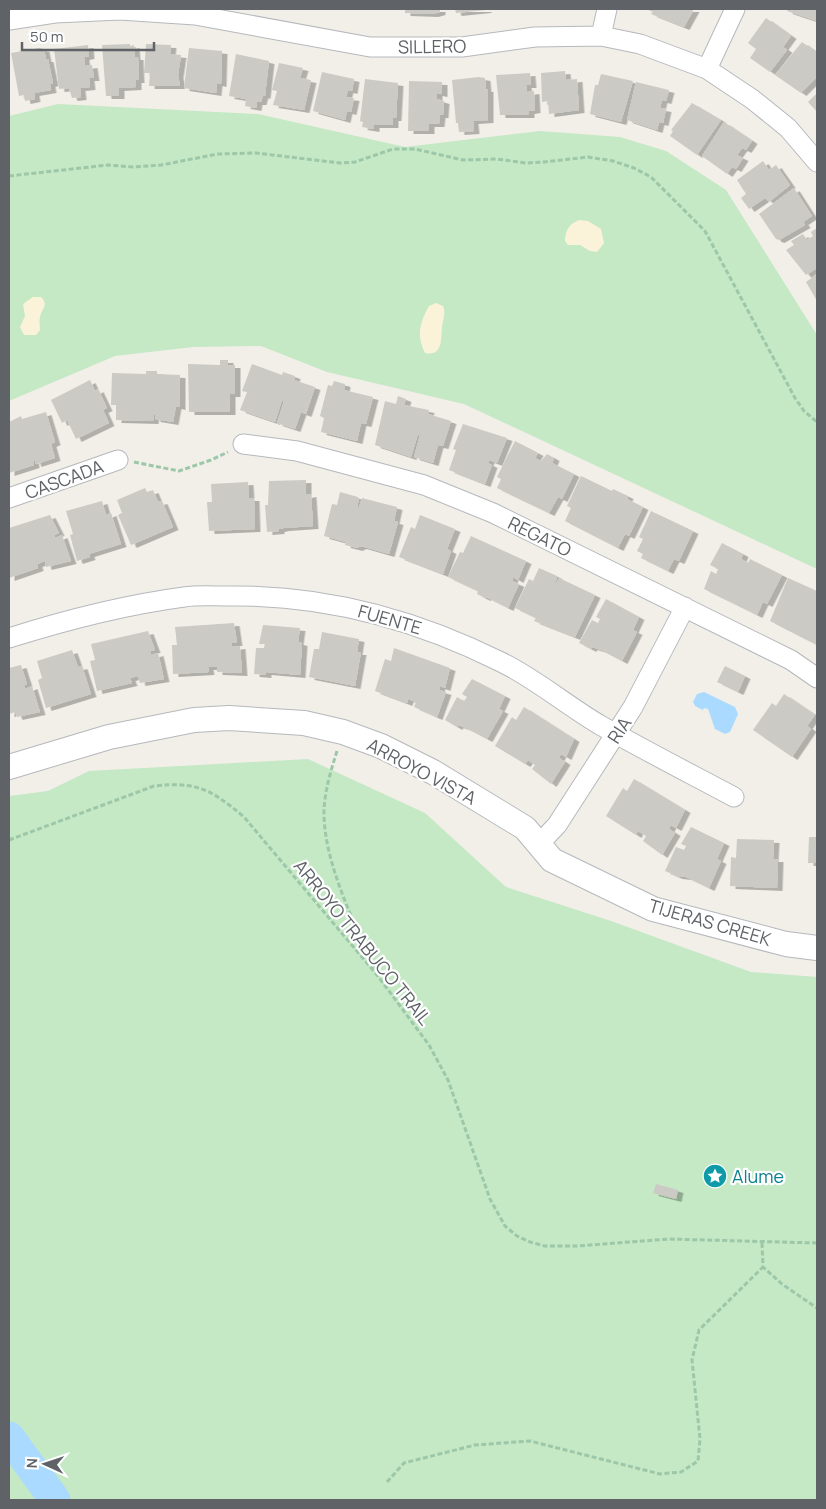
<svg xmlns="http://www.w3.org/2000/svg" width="826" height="1509" font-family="Manrope,sans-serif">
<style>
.green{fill:#c5e8c5}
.sand{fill:#fbf3d9}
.water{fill:#aadaff}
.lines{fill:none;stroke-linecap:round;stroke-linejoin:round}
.river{stroke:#aadaff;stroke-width:31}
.building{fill:#cccac5;filter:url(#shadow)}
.minor-casing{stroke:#b5b8bc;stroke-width:21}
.tertiary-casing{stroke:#b5b8bc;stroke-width:26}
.path{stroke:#9cc7a9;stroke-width:3;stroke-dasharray:5 2.5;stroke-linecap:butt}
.minor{stroke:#fff;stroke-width:19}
.tertiary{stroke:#fff;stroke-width:24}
.labels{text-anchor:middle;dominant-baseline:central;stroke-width:4.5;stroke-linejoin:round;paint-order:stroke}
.street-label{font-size:18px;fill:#5f6368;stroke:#fff}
.culture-label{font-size:18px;fill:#0d838f;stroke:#fff;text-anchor:start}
</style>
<defs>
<filter id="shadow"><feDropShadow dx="5.5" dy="3" stdDeviation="0" flood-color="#0004"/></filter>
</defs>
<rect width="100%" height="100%" fill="#f1efe8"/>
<path class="green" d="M58,104L258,114L405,147L540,131L620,137L666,151L726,190L817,335V569L464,404L327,372L261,346L193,347L115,356L9,401V116Z
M308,759L425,813L506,887L611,921L751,972L817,977V1500H9V796L48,791L89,771Z"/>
<path class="sand" d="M579,220L588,221L601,229L604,243L597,252L590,251L580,245H568L565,241C565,231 569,224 579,220Z
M33,297H41C49,305 42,308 40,317C39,321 40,326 40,330L36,335H24L20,327L25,316L23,304Z
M436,303L443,306C446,313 443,319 442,327C441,338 443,357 425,353C416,336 420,322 429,306Z"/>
<path class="water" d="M704,692L735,707L738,714L730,732L725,734L715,729L708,709L704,708L703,710L695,706L693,702L697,694Z"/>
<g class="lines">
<path class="river" d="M9,1437L55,1500"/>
</g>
<path class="building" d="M405,9H440V12L433,14L405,13Z
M455,9H486V10L456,13Z
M646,9H694L684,27L651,14L653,12Z
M788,9H817V21L787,11Z
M766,18L791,36L783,47L787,50L770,72L750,58L756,49L748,43Z
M802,42L817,53V77L801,93L775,75Z
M130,44V46L134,45L135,57H138L139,80H136V87L119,88V96H106L102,45Z
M146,44L171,45L170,54L181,55L178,75L180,86H149L150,73H144Z
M88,45L89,56L84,57L85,66L92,65L94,78H89L90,87L80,88L81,97L72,98L69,88L59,89L54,49Z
M39,48L44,49L46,59H48L53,83L50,84L51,90L34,93L35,99L25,101L24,95L19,96L11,53Z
M189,48L222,51L221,84L217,83L216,93L184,88Z
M236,54L269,61L265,96L263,95L261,102H257L256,108L245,106L246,99L229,96Z
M279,63L303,68L300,78L311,80L304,110L273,105L277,91L272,90Z
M565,71L566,80L577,79L579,110L549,114L548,101L542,102L541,73Z
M322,72L354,79L352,91L348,90L346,97L354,98L351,112L347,111L345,120L313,111Z
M530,73L531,85H526L527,92L534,91L535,110L529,111V115H500L496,75Z
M601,74L633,81L621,122L590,114L595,85H598Z
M479,77L485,78L486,89H488V120L473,121L474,131L459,132L458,123H456L452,80Z
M365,79L398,83L396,118H393V125H374V129L362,127L363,122L360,121Z
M409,81L442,82V94L437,93V99L444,101L443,115H440L439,124H429V131H408Z
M636,82L669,90L666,101L662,100L660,108L666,109L663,123L659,122L657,130L627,120Z
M817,93V112L808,102Z
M692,103L721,120L697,155L670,136L673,131L671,130Z
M724,122L752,141L746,150L742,148L737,155L743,158L736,169L732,167L727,174L702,156Z
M763,161L769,170L776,165L790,185L769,202L765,198L749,209L741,198L746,194L737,180Z
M794,188L812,216L803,222L805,225L779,240L776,239L759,214Z
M817,228V268L806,275L786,250L794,245L791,241L803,234L807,240L813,236L811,232Z
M817,274V301L806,282Z
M220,360H228V365H235V394H230V412H189L188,364L220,365Z
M252,364L282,375L283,372L295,376L294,380L315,387L306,414L301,412L295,429L277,423L284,401L282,400L275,422L240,410L247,392L242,391Z
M146,371H157V374L180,375V407L176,406L173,422L155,419V410L153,421L116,420V405H111L112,373L146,374Z
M90,380L95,391L98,389L107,408L103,410L109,423L76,439L67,420L62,423L51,400Z
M334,381L345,384L344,390L373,397L366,424L361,423L357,441L321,432L324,418L320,416L328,385L332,386Z
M398,396L406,399L404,405L429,410L428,414L451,421L443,446L438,445L433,463L414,457L420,435L418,434L411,457L375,445L385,401L396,404Z
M46,412L55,442L51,444L55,458L36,464L33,455L34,465L9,473V422L21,416L22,419Z
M463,424L507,438L497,463L489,460L488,463L492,465L485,484L449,470L456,450L453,449Z
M515,441L538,453L535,458L541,461L547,454L554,458L552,463L574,474L562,499L558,497L549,513L497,488L501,479L497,477Z
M581,476L612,491L613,489L628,496L627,499L643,507L629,536L625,534L618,548L565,521L571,508L567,506Z
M306,480V495L311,494L313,526L284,528L279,529V531L267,532L265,505H268L269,481Z
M248,482L249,498H254L255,529L209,531L207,502H212L211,484Z
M145,488L147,492L153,490L158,502L162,501L173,527L131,545L118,515L122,513L117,500Z
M340,492L358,497L359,499L357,507H359L362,498L397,507L394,521L398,522L389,554L361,546L357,548L345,545L346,542L324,536L332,504L337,505Z
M102,501L106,515L111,513L121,544L89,554L90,557L77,561L70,535L73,534L66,511Z
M651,511L693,531L679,561L674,559L668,571L641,558L643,554L637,551L643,539L639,537Z
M50,515L59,533L54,535L55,538L62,535L71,561L46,567L45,561L37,564L38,568L9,578V528Z
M420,515L455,529L447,549L451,551L443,574L399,557L411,527L415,529Z
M471,536L526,561L518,580L513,577L512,581L519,584L508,608L486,597L485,598L477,594L478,591L448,577L460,552L463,553Z
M722,543L743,554L741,559L748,563L750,559L782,575L767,604L763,602L757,615L704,589L711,571L716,574L718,569L710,565Z
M539,568L557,576L555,586L559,578L595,595L575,637L534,621L536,618L515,608L529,579L533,581Z
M788,578L817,591V645L770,621Z
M606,599L639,617L633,630L637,632L622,661L601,650L592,647L591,649L579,643L592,620L598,623L600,619L596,617Z
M234,623L237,643H232V647L240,646L242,673L217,672V667H208L209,672L173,674L172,645H177L175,627Z
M263,625L300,628L298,642L302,643L300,675L266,672V675L254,674L256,648H264L265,644H259Z
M148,631L155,650L150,651L151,655L158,653L164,679L140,683L138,676L130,678L132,683L97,691L90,661L95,660L91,644Z
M322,632L359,639L357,652H361L355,686L309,677L314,649H319Z
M394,648L450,668L445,688L440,686L439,690L446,692L437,717L414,707L416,702L408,699L407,703L375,691L385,659L391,661Z
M72,650L78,667L82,666L91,694L46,708L38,680L42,678L37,661Z
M21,665L27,684L24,685L25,689L32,686L40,712L17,717L15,712L9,714V668Z
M725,666L745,676L738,692L717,682Z
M472,679L505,696L499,709L503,711L487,739L466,728L458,725L457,727L445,720L457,697L464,701L467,697L462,694Z
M784,694L815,715L807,726L811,729L792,757L753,730L772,703L776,706Z
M524,707L574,739L566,757L561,754L559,758L565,762L551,784L532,769L535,765L528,760L525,764L495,746L512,717L516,720Z
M634,779L685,810L676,828L671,825L669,829L675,833L662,855L643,841L646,836L638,831L636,835L606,816L623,788L627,791Z
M691,827L724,843L717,859L721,861L709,888L686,877L677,876L665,871L676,847L684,850L686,846L681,844Z
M809,837H817V863H808Z
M737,839L774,840L773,859H778L777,888L730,886L731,857L736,858Z
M656,1184L678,1190L676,1199L653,1193Z"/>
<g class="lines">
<g class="minor-casing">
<path id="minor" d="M9,20L55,13L120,10L195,15L370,47H462L535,37L601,36L640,44L707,69L752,99L788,128L817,162
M601,36L607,9
M707,69L735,9
M243,444L297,451L424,485L493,513L791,660L817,678
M9,498L118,460
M9,638C66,620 124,605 184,597C197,595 212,596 226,596C323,594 415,619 501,662C536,679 566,705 600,725C644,750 689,773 734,797
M539,844L557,825L633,707L685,607"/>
</g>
<g class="tertiary-casing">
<path id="tertiary" d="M9,767L109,737L194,720L229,718L304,723L343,732L381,746L433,772L525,828L552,860L653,909L786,944L817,948"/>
</g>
<path class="path" d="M9,176L108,165L133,167L161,165L218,154L256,153L340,163L355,162L393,149H415L463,160L497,159L526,163L544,162L588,157L613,161L634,168L651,177L705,231L795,398L804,411L817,422
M134,462L179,471L211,460L228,452
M337,751C331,770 325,790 324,810C323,862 355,923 374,969
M9,840L154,786C197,781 212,790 244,817L377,975L429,1045L448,1080L490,1199L505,1226L517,1236L530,1242L545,1246H577L669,1239L817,1243
M762,1243L763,1267L782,1284L817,1308
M387,1482L404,1463L475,1445L530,1441L660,1474L681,1472L698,1461L700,1439L692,1360L699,1330L763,1267"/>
<use href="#minor" class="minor"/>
<use href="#tertiary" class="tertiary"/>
</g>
<defs>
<g id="sight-disc" transform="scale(1.25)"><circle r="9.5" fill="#0f9aa8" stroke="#fff"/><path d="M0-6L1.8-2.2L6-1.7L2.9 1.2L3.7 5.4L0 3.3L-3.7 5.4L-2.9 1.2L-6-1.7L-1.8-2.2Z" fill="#fff"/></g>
</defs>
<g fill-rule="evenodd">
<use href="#sight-disc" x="715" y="1176"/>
</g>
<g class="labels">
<g class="street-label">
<text transform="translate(432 46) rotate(-1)">SILLERO</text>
<text transform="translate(64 479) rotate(-20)">CASCADA</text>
<text transform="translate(540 536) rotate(26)">REGATO</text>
<text transform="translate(390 619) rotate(16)">FUENTE</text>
<text transform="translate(619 730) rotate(-57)">RIA</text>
<text transform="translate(422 771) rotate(28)">ARROYO VISTA</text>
<text transform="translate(710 922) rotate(16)">TIJERAS CREEK</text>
<text transform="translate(363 942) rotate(51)">ARROYO TRABUCO TRAIL</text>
</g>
<g class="culture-label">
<text x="732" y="1176">Alume</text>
</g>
</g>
<rect width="826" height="1509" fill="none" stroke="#5f6368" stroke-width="20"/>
<g transform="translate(45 1464) rotate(273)" stroke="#ffffff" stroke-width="4" paint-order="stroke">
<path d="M0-4L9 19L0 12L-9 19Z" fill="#5f6368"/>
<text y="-8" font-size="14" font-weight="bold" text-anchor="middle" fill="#5f6368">N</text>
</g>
<path d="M22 42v8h132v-8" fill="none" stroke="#5f6368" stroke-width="2.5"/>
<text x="30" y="42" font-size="15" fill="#5f6368" stroke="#ffffff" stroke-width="4" paint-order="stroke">50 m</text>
</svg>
